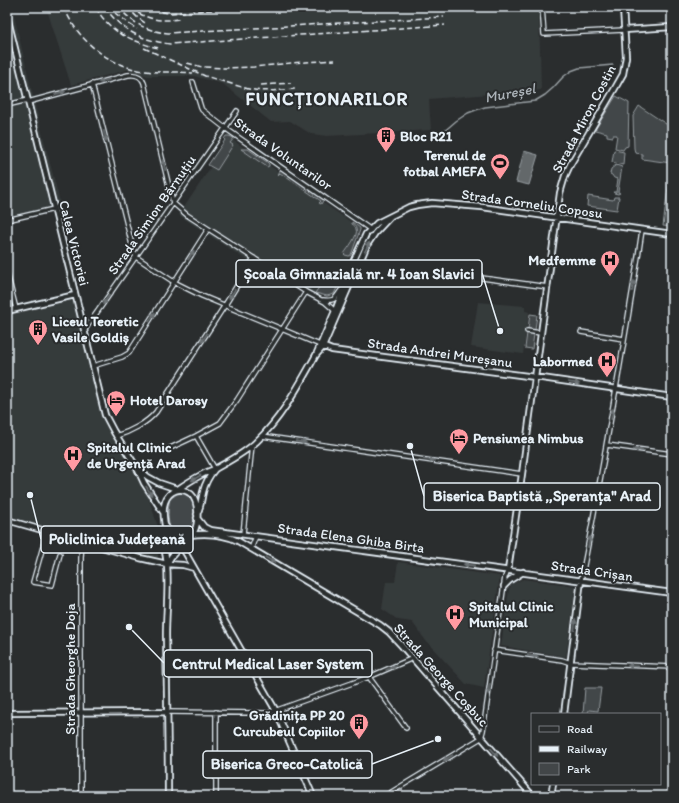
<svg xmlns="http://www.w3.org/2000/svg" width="679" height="803" font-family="Itim,sans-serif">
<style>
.built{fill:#363a3b}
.green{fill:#424648;stroke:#959ca0}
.water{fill:#63686b;stroke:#989fa3}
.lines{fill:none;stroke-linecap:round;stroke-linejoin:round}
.stream{stroke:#989fa3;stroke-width:1.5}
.street-casing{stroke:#e8f1f8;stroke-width:6}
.secondary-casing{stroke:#e8f1f8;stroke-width:8}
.street{stroke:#2a2d2e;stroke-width:3.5}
.secondary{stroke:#2a2d2e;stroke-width:4.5}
.rail{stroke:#e8f1f8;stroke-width:1.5;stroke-dasharray:6 3;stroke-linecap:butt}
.oneway{fill:#6c7275}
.labels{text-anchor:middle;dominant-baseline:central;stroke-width:4;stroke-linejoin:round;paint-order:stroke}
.street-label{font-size:14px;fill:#e8f1f8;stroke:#2a2d2e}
.poi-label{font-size:14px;font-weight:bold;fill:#e8f1f8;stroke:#2a2d2e;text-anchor:start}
.water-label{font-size:15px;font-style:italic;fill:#acb3b9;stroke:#2a2d2e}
.district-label{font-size:18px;font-weight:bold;letter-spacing:1px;fill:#e8f1f8;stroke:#2a2d2e}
.leader{fill:none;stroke:#e8f1f8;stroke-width:1.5}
.callout-dot{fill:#e8f1f8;stroke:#2a2d2e;stroke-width:1.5}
.callout{fill:#2a2d2e;stroke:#e8f1f8;stroke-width:1.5}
.callout-label{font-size:15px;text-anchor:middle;font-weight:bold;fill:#e8f1f8}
</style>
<rect width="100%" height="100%" fill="#2a2d2e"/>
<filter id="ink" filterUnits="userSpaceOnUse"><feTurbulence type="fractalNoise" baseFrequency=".025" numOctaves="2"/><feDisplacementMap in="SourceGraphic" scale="8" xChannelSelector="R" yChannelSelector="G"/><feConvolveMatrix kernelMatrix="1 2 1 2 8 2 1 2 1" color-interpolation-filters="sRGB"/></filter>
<g filter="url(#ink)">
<path class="built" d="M7,7H12L36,109L61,206L7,219Z
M46,7H539L541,90L429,99L431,130L327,136L311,134L290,121L271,122L223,84L194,76H148L127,70L71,85Z
M230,138L361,229L333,295L328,297L310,292L245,259L179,215Z
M75,295L105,415L144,483L159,530L158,559L157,560L7,520V312Z
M478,302L525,306V311L529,312L523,354L471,347Z
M398,562L500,576L484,688L466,684L426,641L412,622L398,620L382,609L386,582H395Z
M523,579L576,586L566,657L501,646L509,589L512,584Z"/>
<path class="green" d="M616,96L629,103L628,146L625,147L623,150L615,148L617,135H613V137L607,136V133L595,130Z
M639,106L672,128V227L663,226L671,163L642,159V154L635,153L634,148L633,116Z
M226,136H229L234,138L230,143L233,145L217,170L208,165L225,140L224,139Z
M241,149H248L267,162L269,164V166L267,167Z
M614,150L624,152L623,165L612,162Z
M616,165L622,167L618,192L620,193L618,194L614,193L613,192H616L618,179L614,178L612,175L610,174L611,169Z
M280,170H282L323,198V201L321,204L319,203L321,201L280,173L278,175L277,174Z
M588,196L613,200L614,197H619L617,210L587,206Z
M352,222L360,228V230L351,255L349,256L345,255L344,254C347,249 359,235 356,229C356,227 354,225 352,224Z
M339,262L345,265L346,269L334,294L327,296L315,293L336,264Z
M530,314L537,315L535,330L528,329Z
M527,333L534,334L532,349L525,348Z
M183,493C192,496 193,501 194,510C194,521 195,537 179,534C175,534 173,533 171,530C167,523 168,506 170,499L177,494Z
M585,688H601L598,711L589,710L588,714H583Z"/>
<path class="water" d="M524,151L538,155L529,185L516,182Z"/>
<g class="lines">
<path class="stream" d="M434,140L456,121L468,113L476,110L485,107L535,101L545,95L553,88L563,77L571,71L579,68L613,65"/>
<g class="street-casing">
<path id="street" d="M542,7L544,34L624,30
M193,82L201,108L202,110L225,128L371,230
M92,84L133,249L136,257L174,282L202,296L320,345
M28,102L128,75C135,74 141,75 144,83L173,203L187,215L306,292L325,302L335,311
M7,105L28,100
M7,220L54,209
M361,259L370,262L416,269L548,287
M7,273L16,309
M323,300C338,302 335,296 343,288
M84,331L237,111
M527,331L541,333
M581,332L624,339
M93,366L122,357L129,353L208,229
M116,436C130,432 147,423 156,412L225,305L254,258
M196,436L215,469
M262,436L522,474
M607,445L672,454
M166,450L196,436L220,423L237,400L306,292
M47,532L33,582L52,585L60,554
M243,534L252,445
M251,549L256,536
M581,580C595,513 606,445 618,377C626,328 635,279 642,230
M494,650L562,660L571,663L672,667
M369,677L406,728
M167,712L269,713L369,677L413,658
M81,796V558L82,541
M216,796V712
M385,796L481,738L483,731L505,577L508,570"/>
</g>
<g class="secondary-casing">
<path id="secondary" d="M7,16L105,415L114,432L137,468L144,483L163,512
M624,30L672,27
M7,311L75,295
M322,346L332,350L376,356L535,377L672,397
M316,355L335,311L354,260L366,234L377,223L409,207L417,205L432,203L482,207L672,234
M138,469L148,477L159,483L177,489
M178,489C190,481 202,473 215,469
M197,514C201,507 201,500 203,492C205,483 209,476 215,469C229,461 245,453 256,442C282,418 299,385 316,355L323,347L367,245L375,233L390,217
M197,518L204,527L210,530L672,593
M7,520L140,558L167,564L183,565L194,568
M165,525C167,529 169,532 172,535C179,539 189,539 194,532C199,523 199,501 191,494C181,486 169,490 165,502C162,510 164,518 165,526C165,534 164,542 165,550C165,555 167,560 167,565C169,588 166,612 166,635C167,689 168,742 168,796
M165,534L178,544L185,552L276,711L313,796
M190,535C206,533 223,534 238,541L380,625L389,632L402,646L530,793
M167,564L171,557L189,536
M508,570L522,474L560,193L565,176L570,165L614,90L623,74L626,57L623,7
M504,586L510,580L523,572
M7,713L167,712
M564,714L581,580
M534,795L537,796
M551,796L553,784"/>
</g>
<use href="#street" class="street"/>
<use href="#secondary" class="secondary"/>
<path class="rail" d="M64,7C77,40 109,66 144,71C160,73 176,71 193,73
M83,7L84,11
M96,7C102,20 112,28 123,36
M105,7C121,31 142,40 170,44L445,25
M118,7C133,23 145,31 168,33L444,17
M127,7L138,18L145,23
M144,7L152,10L169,13L252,7
M115,13L129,24L137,29
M138,13C154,21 162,21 179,19
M119,33C133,40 144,45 159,48
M144,48L205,76L245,88C262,93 279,90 296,89
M187,63L202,67L225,68L254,67L291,63L335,60
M261,85L291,83"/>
</g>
<defs><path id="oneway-solid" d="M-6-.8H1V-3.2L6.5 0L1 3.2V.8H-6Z"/></defs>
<g class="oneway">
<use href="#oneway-solid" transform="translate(104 81) rotate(165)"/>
<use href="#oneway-solid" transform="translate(60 93) rotate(-15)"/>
<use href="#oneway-solid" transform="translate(105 136) rotate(76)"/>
<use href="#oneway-solid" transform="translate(164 165) rotate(-103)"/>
<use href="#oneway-solid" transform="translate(367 247) rotate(-64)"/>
<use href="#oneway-solid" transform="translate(191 255) rotate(-58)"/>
<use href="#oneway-solid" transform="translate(633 286) rotate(-80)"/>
<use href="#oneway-solid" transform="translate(232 294) rotate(122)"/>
<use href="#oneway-solid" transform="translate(106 300) rotate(125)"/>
<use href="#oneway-solid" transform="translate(152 317) rotate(-57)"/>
<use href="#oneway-solid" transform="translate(204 338) rotate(123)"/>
<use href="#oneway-solid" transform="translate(574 383) rotate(9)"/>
<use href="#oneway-solid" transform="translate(612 414) rotate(-81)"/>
<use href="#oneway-solid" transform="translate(301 442) rotate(8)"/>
<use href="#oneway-solid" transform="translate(639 450) rotate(-172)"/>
<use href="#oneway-solid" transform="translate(429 460) rotate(8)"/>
<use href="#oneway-solid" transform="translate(196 478) rotate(150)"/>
<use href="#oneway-solid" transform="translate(149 491) rotate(58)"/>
<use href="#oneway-solid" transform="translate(589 542) rotate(-79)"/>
<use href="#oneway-solid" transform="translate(270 560) rotate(31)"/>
<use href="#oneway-solid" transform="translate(469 565) rotate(-172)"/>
<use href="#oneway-solid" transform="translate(575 625) rotate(-83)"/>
<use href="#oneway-solid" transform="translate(533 656) rotate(8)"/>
<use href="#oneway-solid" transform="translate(633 666) rotate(-178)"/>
<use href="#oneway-solid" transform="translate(391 668) rotate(-23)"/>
<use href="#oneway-solid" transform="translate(489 689) rotate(98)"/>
<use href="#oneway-solid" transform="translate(494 752) rotate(49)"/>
<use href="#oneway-solid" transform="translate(448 758) rotate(148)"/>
</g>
</g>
<defs>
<g id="building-pin" transform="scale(1)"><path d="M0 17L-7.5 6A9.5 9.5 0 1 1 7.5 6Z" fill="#ff9aa2" stroke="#2a2d2e"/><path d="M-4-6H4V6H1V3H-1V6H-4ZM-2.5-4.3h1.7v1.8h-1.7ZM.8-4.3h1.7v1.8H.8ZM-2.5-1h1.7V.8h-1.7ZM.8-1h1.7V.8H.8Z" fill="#111"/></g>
<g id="stadium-pin" transform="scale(1)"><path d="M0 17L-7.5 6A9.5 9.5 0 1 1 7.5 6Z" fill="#ff9aa2" stroke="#2a2d2e"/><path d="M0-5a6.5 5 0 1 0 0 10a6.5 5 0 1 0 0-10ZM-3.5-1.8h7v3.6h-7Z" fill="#111"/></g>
<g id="hospital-pin" transform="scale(1)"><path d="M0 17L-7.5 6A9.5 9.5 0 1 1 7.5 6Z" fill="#ff9aa2" stroke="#2a2d2e"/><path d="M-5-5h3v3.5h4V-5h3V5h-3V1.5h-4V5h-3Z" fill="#111"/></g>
<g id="hotel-pin" transform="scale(1)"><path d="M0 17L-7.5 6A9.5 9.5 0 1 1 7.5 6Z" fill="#ff9aa2" stroke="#2a2d2e"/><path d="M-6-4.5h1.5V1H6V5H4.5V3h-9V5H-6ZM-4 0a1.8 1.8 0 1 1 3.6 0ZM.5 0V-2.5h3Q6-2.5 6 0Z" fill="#111"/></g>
</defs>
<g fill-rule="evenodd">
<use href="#building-pin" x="386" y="136"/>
<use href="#stadium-pin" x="500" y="163"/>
<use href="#hospital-pin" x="610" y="260"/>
<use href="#building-pin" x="38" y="329"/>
<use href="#hospital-pin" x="607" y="361"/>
<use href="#hotel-pin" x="116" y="400"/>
<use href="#hotel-pin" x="459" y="438"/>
<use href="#hospital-pin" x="73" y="455"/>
<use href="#hospital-pin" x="455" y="614"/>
<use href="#building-pin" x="359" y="723"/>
</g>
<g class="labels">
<g class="street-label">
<text transform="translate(584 119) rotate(-62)">Strada Miron Costin</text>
<text transform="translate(283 154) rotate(35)">Strada Voluntarilor</text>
<text transform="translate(532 204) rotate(8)">Strada Corneliu Coposu</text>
<text transform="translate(152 215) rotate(-55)">Strada Simion Bărnuțiu</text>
<text transform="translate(74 243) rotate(76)">Calea Victoriei</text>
<text transform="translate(440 353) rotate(8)">Strada Andrei Mureșanu</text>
<text transform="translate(351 538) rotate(8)">Strada Elena Ghiba Birta</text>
<text transform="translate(592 571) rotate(8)">Strada Crișan</text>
<text transform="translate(70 669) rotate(-90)">Strada Gheorghe Doja</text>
<text transform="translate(441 675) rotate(48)">Strada George Coșbuc</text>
</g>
<g class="poi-label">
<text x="400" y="136">Bloc R21</text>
<text x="486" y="155" text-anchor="end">Terenul de<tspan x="486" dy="16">fotbal AMEFA</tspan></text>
<text x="596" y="260" text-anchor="end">Medfemme</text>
<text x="52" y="321">Liceul Teoretic<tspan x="52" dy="16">Vasile Goldiș</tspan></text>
<text x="593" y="361" text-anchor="end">Labormed</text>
<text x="130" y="400">Hotel Darosy</text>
<text x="473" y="438">Pensiunea Nimbus</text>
<text x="87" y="447">Spitalul Clinic<tspan x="87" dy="16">de Urgență Arad</tspan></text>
<text x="469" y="606">Spitalul Clinic<tspan x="469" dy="16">Municipal</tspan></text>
<text x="345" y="715" text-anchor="end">Grădinița PP 20<tspan x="345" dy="16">Curcubeul Copiilor</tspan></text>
</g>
<g class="water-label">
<text transform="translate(510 93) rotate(-11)">Mureșel</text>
</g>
<g class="district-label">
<text x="327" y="99">FUNCȚIONARILOR</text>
</g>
</g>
<path class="leader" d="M500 331L482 273M410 446L424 496M30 495L41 539M129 627L164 663M438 739L372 764"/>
<g class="callout-dot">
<circle cx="500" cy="331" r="4"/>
<circle cx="410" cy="446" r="4"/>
<circle cx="30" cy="495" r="4"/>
<circle cx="129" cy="627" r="4"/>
<circle cx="438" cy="739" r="4"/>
</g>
<g class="callout">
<rect x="236" y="260" width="246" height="27" rx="4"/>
<rect x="424" y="483" width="236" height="27" rx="4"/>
<rect x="41" y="526" width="152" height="27" rx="4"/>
<rect x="164" y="650" width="208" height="27" rx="4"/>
<rect x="203" y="751" width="169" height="27" rx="4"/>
</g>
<g class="callout-label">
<text x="359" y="279">Școala Gimnazială nr. 4 Ioan Slavici</text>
<text x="542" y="501">Biserica Baptistă ,,Speranța" Arad</text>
<text x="117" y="544">Policlinica Județeană</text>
<text x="268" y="669">Centrul Medical Laser System</text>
<text x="287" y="769">Biserica Greco-Catolică</text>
</g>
<rect width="679" height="803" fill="none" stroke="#2a2d2e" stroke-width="24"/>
<rect x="12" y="12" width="655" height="779" fill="none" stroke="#e8f1f8" stroke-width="1.5" filter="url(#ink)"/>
<rect x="531" y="713" width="130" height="72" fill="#2a2d2e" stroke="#767b7f"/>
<rect x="539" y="726" width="20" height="6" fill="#2a2d2e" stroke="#767b7f"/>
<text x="567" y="733" font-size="12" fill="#e8f1f8">Road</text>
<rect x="539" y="746" width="20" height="6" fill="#e8f1f8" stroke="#767b7f"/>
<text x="567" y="753" font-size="12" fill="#e8f1f8">Railway</text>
<rect x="539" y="763" width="20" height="12" fill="#424648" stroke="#767b7f"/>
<text x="567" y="773" font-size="12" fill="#e8f1f8">Park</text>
</svg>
